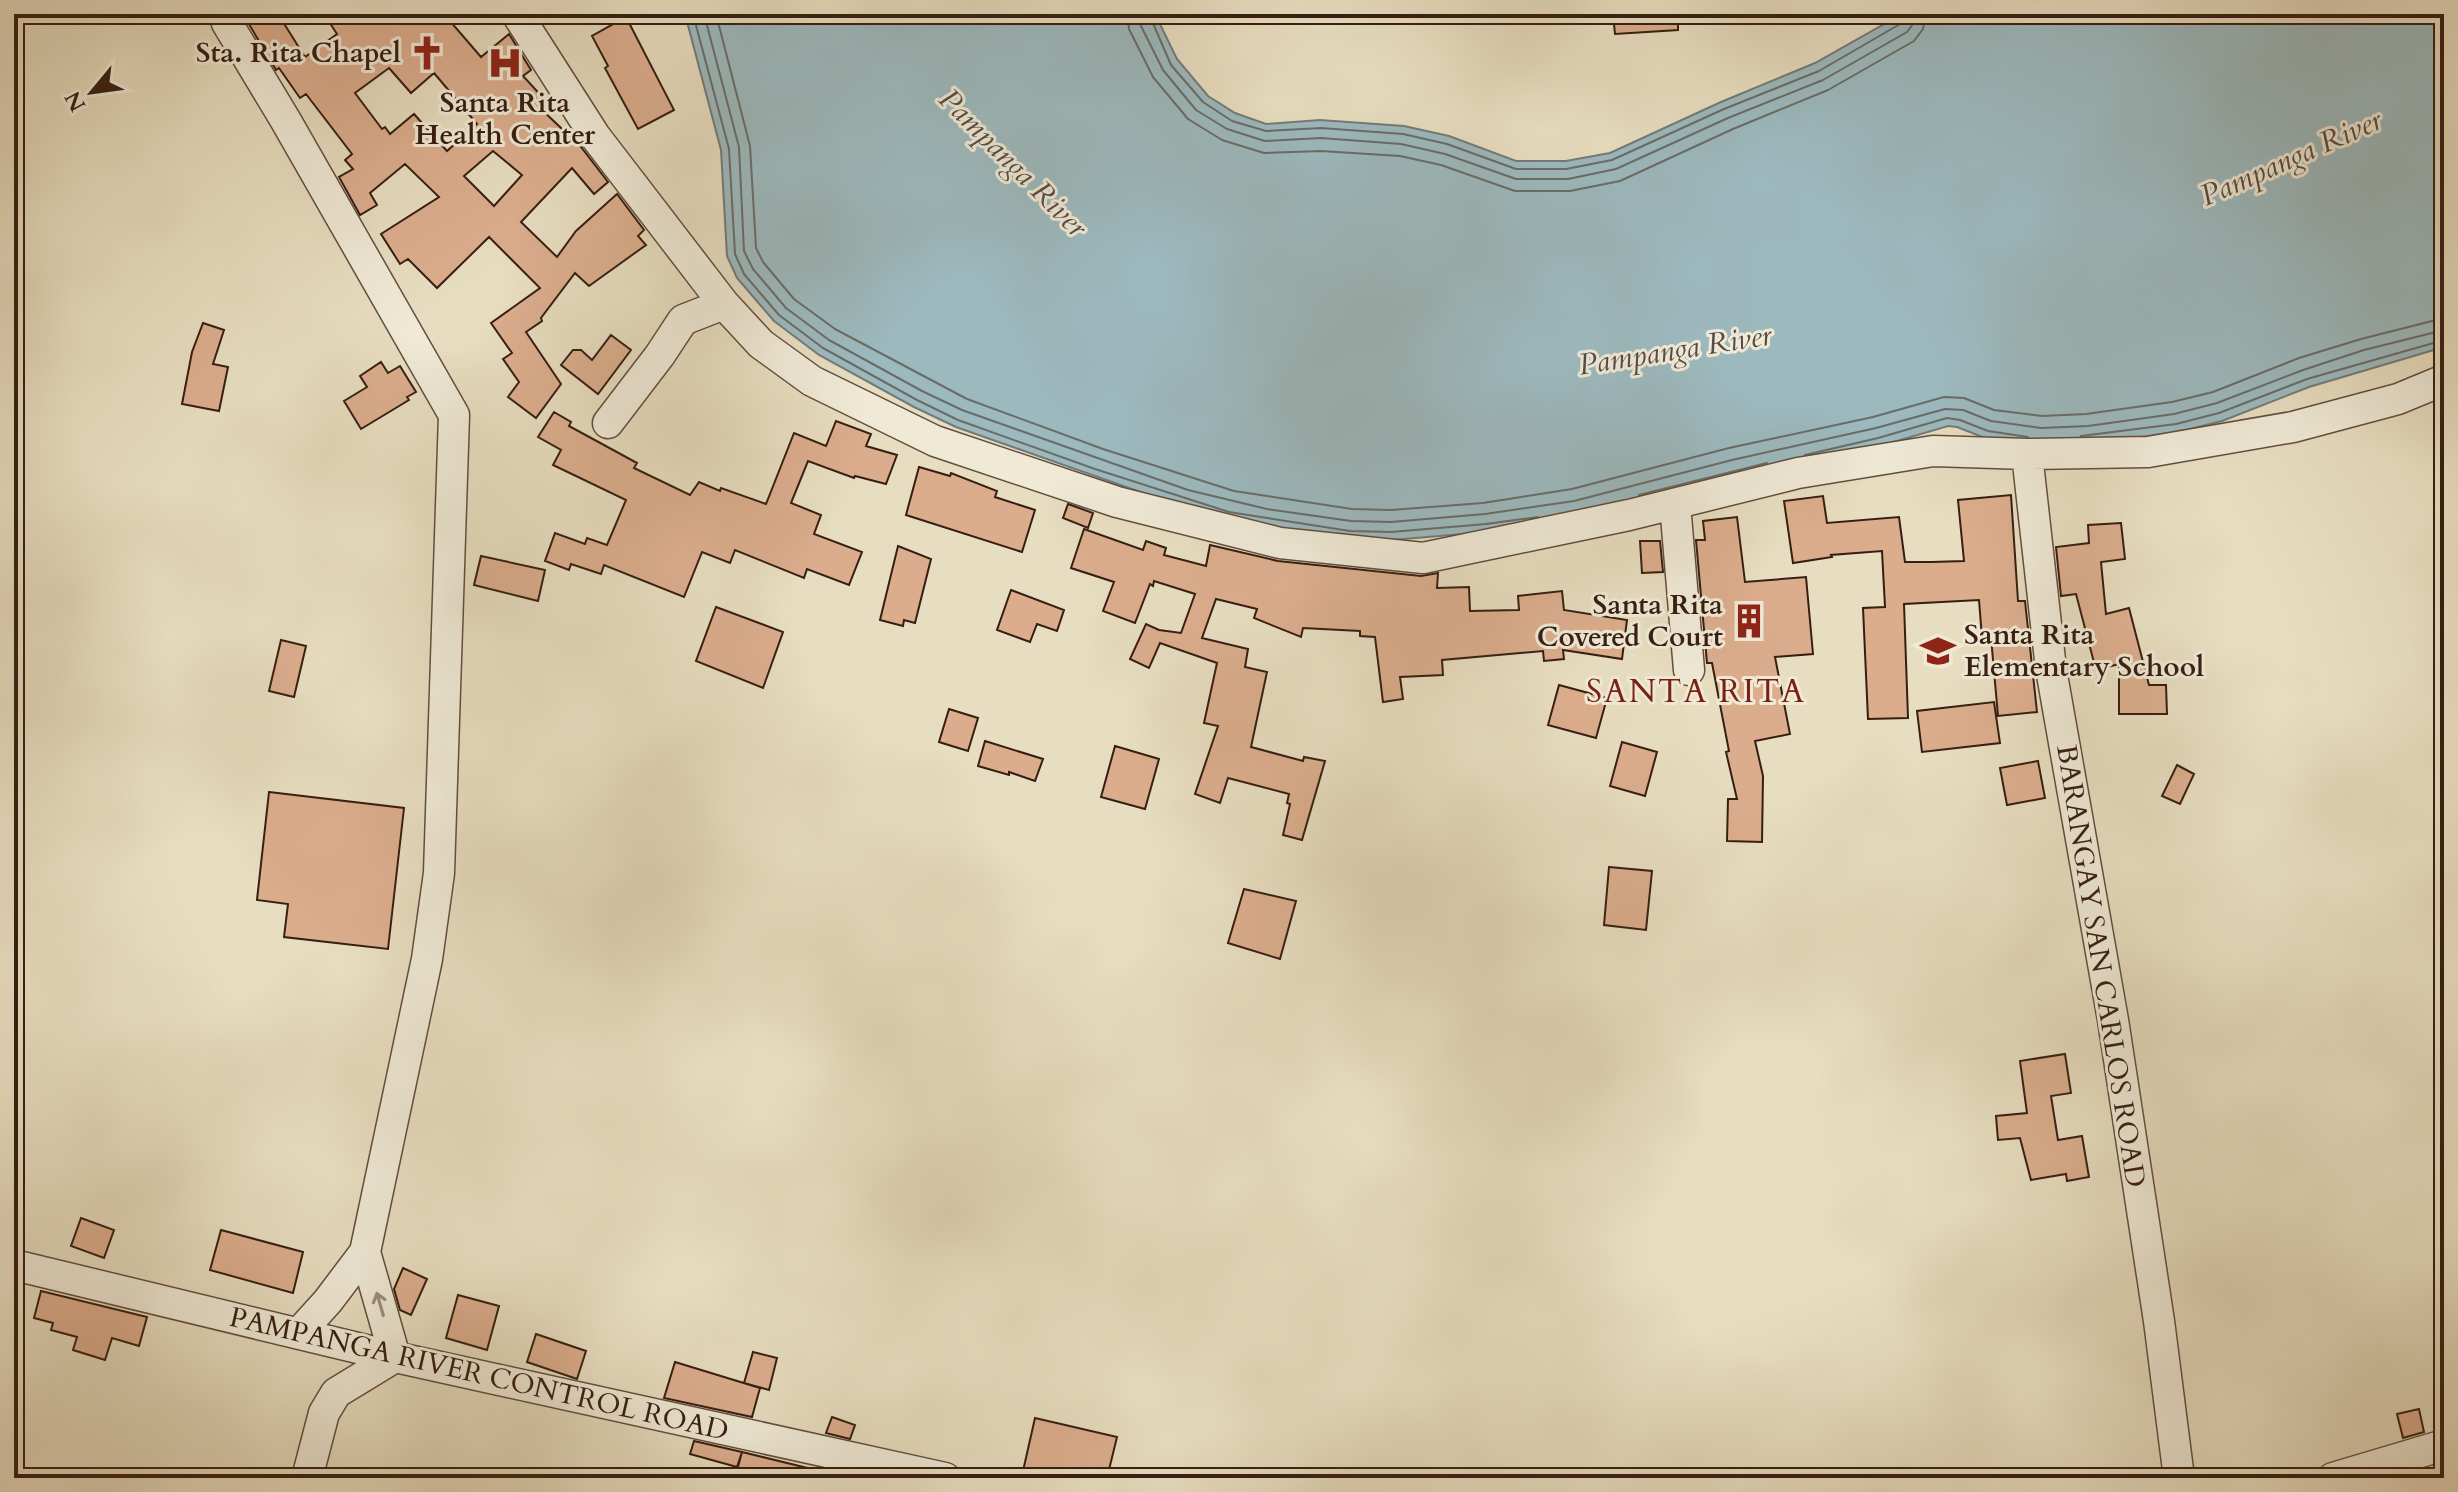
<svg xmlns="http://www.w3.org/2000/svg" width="2458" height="1492" font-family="Cardo,serif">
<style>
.water{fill:#9cb9be;stroke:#737b79;stroke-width:2}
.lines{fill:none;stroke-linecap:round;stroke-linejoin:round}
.shore{stroke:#696c68;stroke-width:2}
.building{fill:#dbad8d;stroke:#361e12;stroke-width:2;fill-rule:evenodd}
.minor-casing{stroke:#624e3e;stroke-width:33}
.minor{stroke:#efe9d6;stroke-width:30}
.oneway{stroke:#9c8e7e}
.labels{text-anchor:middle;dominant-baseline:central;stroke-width:6;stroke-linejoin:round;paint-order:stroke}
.poi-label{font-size:28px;font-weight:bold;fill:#361e12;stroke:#efe9d6;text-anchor:end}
.street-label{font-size:28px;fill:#361e12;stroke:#efe9d6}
.water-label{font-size:30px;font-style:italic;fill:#554c46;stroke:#efe9d6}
.quarter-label{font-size:32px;letter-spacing:2px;fill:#7a1f14;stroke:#efe9d6}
</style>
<rect width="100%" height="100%" fill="#e7ddc0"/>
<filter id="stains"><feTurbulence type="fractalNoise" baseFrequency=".0025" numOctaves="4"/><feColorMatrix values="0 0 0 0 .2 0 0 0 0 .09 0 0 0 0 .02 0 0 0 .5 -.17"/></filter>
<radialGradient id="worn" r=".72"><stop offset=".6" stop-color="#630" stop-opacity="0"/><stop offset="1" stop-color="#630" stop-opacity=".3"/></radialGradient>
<path class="water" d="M685,14H1155L1177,59L1208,96L1235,113L1266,124L1320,120L1404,126L1449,136L1516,161H1566L1610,153L1721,102L1815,63L1902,14H2444V347L2309,387L2222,421L2178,432L2089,444L1985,438L1957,427L1948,426L1880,446L1487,532L1392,540L1264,527L1183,507L956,427L914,407L819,355L774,321L737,278L727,256L721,150Z"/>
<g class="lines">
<path class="shore" d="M693,14L729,149L735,254L744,274L779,315L823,348L917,400L958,420L1095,469L1229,512L1350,531L1391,532L1486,524L1538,517
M704,14L739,147L744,251L753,269L786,308L829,340L922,391L962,410L1188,490L1267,509L1351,521L1391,522L1485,514L1574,501L1732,460L1876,428L1945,409L1963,410L1991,421L2041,428L2088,426L2174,414L2217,403L2303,370L2364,350L2444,330
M716,14L750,146L756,248L763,262L794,299L835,329L967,399L1103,449L1234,491L1352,509L1391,510L1483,503L1572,489L1729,448L1873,417L1944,397L1964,398L1994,410L2042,416L2086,414L2172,402L2213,392L2299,358L2361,339L2444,318
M1127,14L1129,29L1153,77L1188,119L1222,140L1264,153L1321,151L1400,156L1441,165L1515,191H1570L1620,181L1733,129L1828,90L1914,41L1923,29L1926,14
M1139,14L1140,24L1163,70L1196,110L1227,129L1265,141L1321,138L1401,144L1445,154L1516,179H1568L1616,169L1728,118L1823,80L1907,32L1913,24L1914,14
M1149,14L1171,65L1203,102L1232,121L1266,131L1321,128L1403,134L1447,144L1516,169H1566L1612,160L1724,109L1819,71L1900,24L1904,14
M2081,436L2176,424L2219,413L2307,379L2444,340
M1805,455L1878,438L1947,418L1960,420L1988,431L2028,437
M1639,495L1767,463"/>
</g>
<path class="building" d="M243,14H278L305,57L337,34L324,14H444L481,57L509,34L531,70L523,76L547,102L540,108L581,147L608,182L594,194L572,168L521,222L557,257L576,231L617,194L644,230L638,236L646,245L589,286L575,273L541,318L542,321L526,332L561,384L536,418L508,397L519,382L503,359L512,353L491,323L540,288L489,237L437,288L408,259L400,264L381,234L439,197L405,164L370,193L377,205L360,215L339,177L353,169L345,160L352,154L306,94L300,98L279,68L276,70ZM389,68L411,93L434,73L477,124L447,151L414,114L390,134L385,127L382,129L355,93ZM493,151L522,175L494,206L464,176Z
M1613,14H1678V30L1615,34Z
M626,17L674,110L638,129L605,68L608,66L592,36Z
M203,323L224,330L213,364L228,367L219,411L182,404L192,352Z
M611,335L631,350L598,394L561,365L573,350H581L592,360Z
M381,362L388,373L400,366L416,392L407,397L409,400L361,429L344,401L367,387L360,376Z
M554,412L571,422L569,426L637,463L634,468L690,495L699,482L720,491L721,488L766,504L794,433L826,446L836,421L871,434L866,446L897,455L886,484L855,476L854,478L808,461L791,503L821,515L814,534L862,552L849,585L807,569L804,578L735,550L730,563L702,552L684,597L604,565L601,574L571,564L569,570L545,561L555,533L585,544L587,538L607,545L626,500L553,465L561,450L538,437Z
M919,467L950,476L951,473L997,491L995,497L1035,510L1022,552L906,515Z
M2011,495L2018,601H2025L2037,712L1998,716L1991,637L1982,638L1979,600L1904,604L1908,718L1868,719L1863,608L1885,607L1882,551L1831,555L1832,557L1793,563L1784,501L1823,496L1827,523L1899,517L1905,562H1931L1964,561L1958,500Z
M1068,504L1093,513L1088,528L1063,518Z
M1737,517L1745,582L1806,577L1813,654L1775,657L1790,734L1755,741L1763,776L1762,842L1727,841L1728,799H1737L1726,752L1729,751L1712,663H1707L1696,540H1705L1703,521Z
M2121,523L2125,559L2101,562L2106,614L2129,608L2149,685H2166L2167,714H2119V664L2096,670L2076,594L2061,596L2056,547L2089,543L2088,525Z
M1084,529L1143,550L1146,541L1166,548L1164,555L1206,566L1210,545L1278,561L1421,576L1438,573L1437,588L1469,587L1470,611L1519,610L1518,596L1562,591L1564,610L1627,620L1622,659L1563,650L1564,659L1544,661L1543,651L1442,660L1443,675L1400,677L1403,699L1383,702L1375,637L1360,636V631L1303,628L1301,637L1254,618L1257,609L1216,599L1202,638L1248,649L1245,667L1267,672L1251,747L1303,761L1304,757L1325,761L1302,840L1283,835L1290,804L1287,803L1289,794L1228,778L1220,803L1195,794L1218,726L1204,723L1217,663L1160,643L1149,668L1130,659L1146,624L1159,630L1181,633L1195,594L1154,581L1153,586L1150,584L1135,623L1103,611L1114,582L1071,568Z
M1640,541H1660L1663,572L1642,573Z
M898,546L931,559L915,623L904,620L903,626L880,620Z
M481,556L545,570L538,601L474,585Z
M1011,590L1064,610L1057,631L1037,624L1030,642L997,630Z
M716,607L783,632L763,688L696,661Z
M281,640L306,646L294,697L269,691Z
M1559,685L1607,698L1596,738L1548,725Z
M1994,702L2000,743L1922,752L1917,711Z
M949,709L978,718L968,751L939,742Z
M985,741L1043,759L1035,781L1009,772V775L978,766Z
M1622,742L1657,752L1645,796L1610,786Z
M1115,746L1159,759L1145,809L1101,797Z
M2038,761L2045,798L2007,805L2000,768Z
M2177,765L2194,774L2180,804L2162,796Z
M269,792L404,808L388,949L284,937L288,904L257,900Z
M1609,867L1652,871L1646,930L1604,925Z
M1244,889L1296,901L1280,959L1228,943Z
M2065,1054L2071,1093L2051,1096L2058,1140L2082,1136L2089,1177L2067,1181L2066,1174L2031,1180L2020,1138L1998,1140L1996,1116L2027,1113L2020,1061Z
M81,1218L114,1230L104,1258L71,1246Z
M221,1230L303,1252L293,1293L210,1270Z
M403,1268L427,1279L411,1315L400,1310L394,1289Z
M41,1291L147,1317L139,1346L112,1338L105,1360L73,1350L77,1337L51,1330L53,1323L34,1318Z
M458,1295L499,1306L487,1350L446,1338Z
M536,1334L586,1351L577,1379L527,1362Z
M753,1352L777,1358L769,1390L744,1383Z
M675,1362L760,1388L752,1417L664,1398Z
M2419,1409L2424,1432L2403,1438L2397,1414Z
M832,1417L855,1425L850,1439L826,1433Z
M1035,1418L1117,1437L1107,1478H1053L1023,1471Z
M694,1441L742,1452L737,1467L690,1454Z
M742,1452L820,1471L819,1478H735Z"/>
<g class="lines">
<g class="minor-casing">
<path id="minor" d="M224,14L227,23L286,121L454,415L439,873L427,959L365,1252L328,1301L299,1333
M517,14L595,136L724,304L761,344L812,381L935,441L1117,502L1280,543L1423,558L1629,515L1798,473L1933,451L2027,454L2148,452L2293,427L2398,399L2444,380
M608,423L660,355L683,320L724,304
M2027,454L2051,669L2113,1020L2159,1321L2179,1478
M1675,504L1689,670
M14,1265L395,1357L945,1478
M307,1478L324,1413L336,1393L395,1357L365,1252
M2333,1478L2444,1445"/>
</g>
<use href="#minor" class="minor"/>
</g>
<defs><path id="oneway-shaft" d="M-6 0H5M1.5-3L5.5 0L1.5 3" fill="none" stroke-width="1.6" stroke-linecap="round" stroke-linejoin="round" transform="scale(2)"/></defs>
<use class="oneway" href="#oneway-shaft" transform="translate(380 1304) rotate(-106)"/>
<defs>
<g id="church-bare" transform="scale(2.76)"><path d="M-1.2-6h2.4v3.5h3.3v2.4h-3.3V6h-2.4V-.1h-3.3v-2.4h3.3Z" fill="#8f2418" stroke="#efe9d6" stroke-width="2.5" paint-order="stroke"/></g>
<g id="hospital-bare" transform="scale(2.76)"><path d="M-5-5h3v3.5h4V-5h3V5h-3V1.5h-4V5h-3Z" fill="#8f2418" stroke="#efe9d6" stroke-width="2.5" paint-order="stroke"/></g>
<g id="building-bare" transform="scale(2.76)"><path d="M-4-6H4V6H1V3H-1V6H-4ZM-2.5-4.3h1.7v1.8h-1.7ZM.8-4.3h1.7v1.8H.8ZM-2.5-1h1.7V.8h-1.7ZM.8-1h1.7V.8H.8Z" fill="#8f2418" stroke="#efe9d6" stroke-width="2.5" paint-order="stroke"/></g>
<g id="school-bare" transform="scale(2.76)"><path d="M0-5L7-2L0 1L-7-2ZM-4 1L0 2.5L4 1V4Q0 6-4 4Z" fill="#8f2418" stroke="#efe9d6" stroke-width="2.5" paint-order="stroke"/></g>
</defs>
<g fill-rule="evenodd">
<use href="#church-bare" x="427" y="53"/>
<use href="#hospital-bare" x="505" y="63"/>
<use href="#building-bare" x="1749" y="621"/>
<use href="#school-bare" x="1938" y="651"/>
</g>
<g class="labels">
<g class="poi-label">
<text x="401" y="53">Sta. Rita Chapel</text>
<text x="505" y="103" text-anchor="middle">Santa Rita<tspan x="505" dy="32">Health Center</tspan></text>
<text x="1723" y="605">Santa Rita<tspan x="1723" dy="32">Covered Court</tspan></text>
<text x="1964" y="635" text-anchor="start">Santa Rita<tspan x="1964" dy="32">Elementary School</tspan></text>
</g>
<g class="street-label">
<text transform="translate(2101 966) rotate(81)">BARANGAY SAN CARLOS ROAD</text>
<text transform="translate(479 1374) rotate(13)">PAMPANGA RIVER CONTROL ROAD</text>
</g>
<g class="water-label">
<text transform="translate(2291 158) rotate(-24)">Pampanga River</text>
<text transform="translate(1013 163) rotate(45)">Pampanga River</text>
<text transform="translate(1675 350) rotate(-9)">Pampanga River</text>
</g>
<g class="quarter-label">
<text x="1696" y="692">SANTA RITA</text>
</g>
</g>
<rect width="2458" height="1492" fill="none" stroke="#e7ddc0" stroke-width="48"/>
<rect x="16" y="16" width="2426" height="1460" fill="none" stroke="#361e12" stroke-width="4"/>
<rect x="24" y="24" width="2410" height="1444" fill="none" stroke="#361e12" stroke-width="2"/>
<g transform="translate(92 92) rotate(241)" stroke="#efe9d6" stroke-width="6" paint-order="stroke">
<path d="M0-6L14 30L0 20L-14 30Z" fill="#361e12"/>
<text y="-12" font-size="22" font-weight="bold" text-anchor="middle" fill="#361e12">N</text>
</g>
<rect width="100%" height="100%" filter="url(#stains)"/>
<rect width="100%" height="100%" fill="url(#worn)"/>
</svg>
